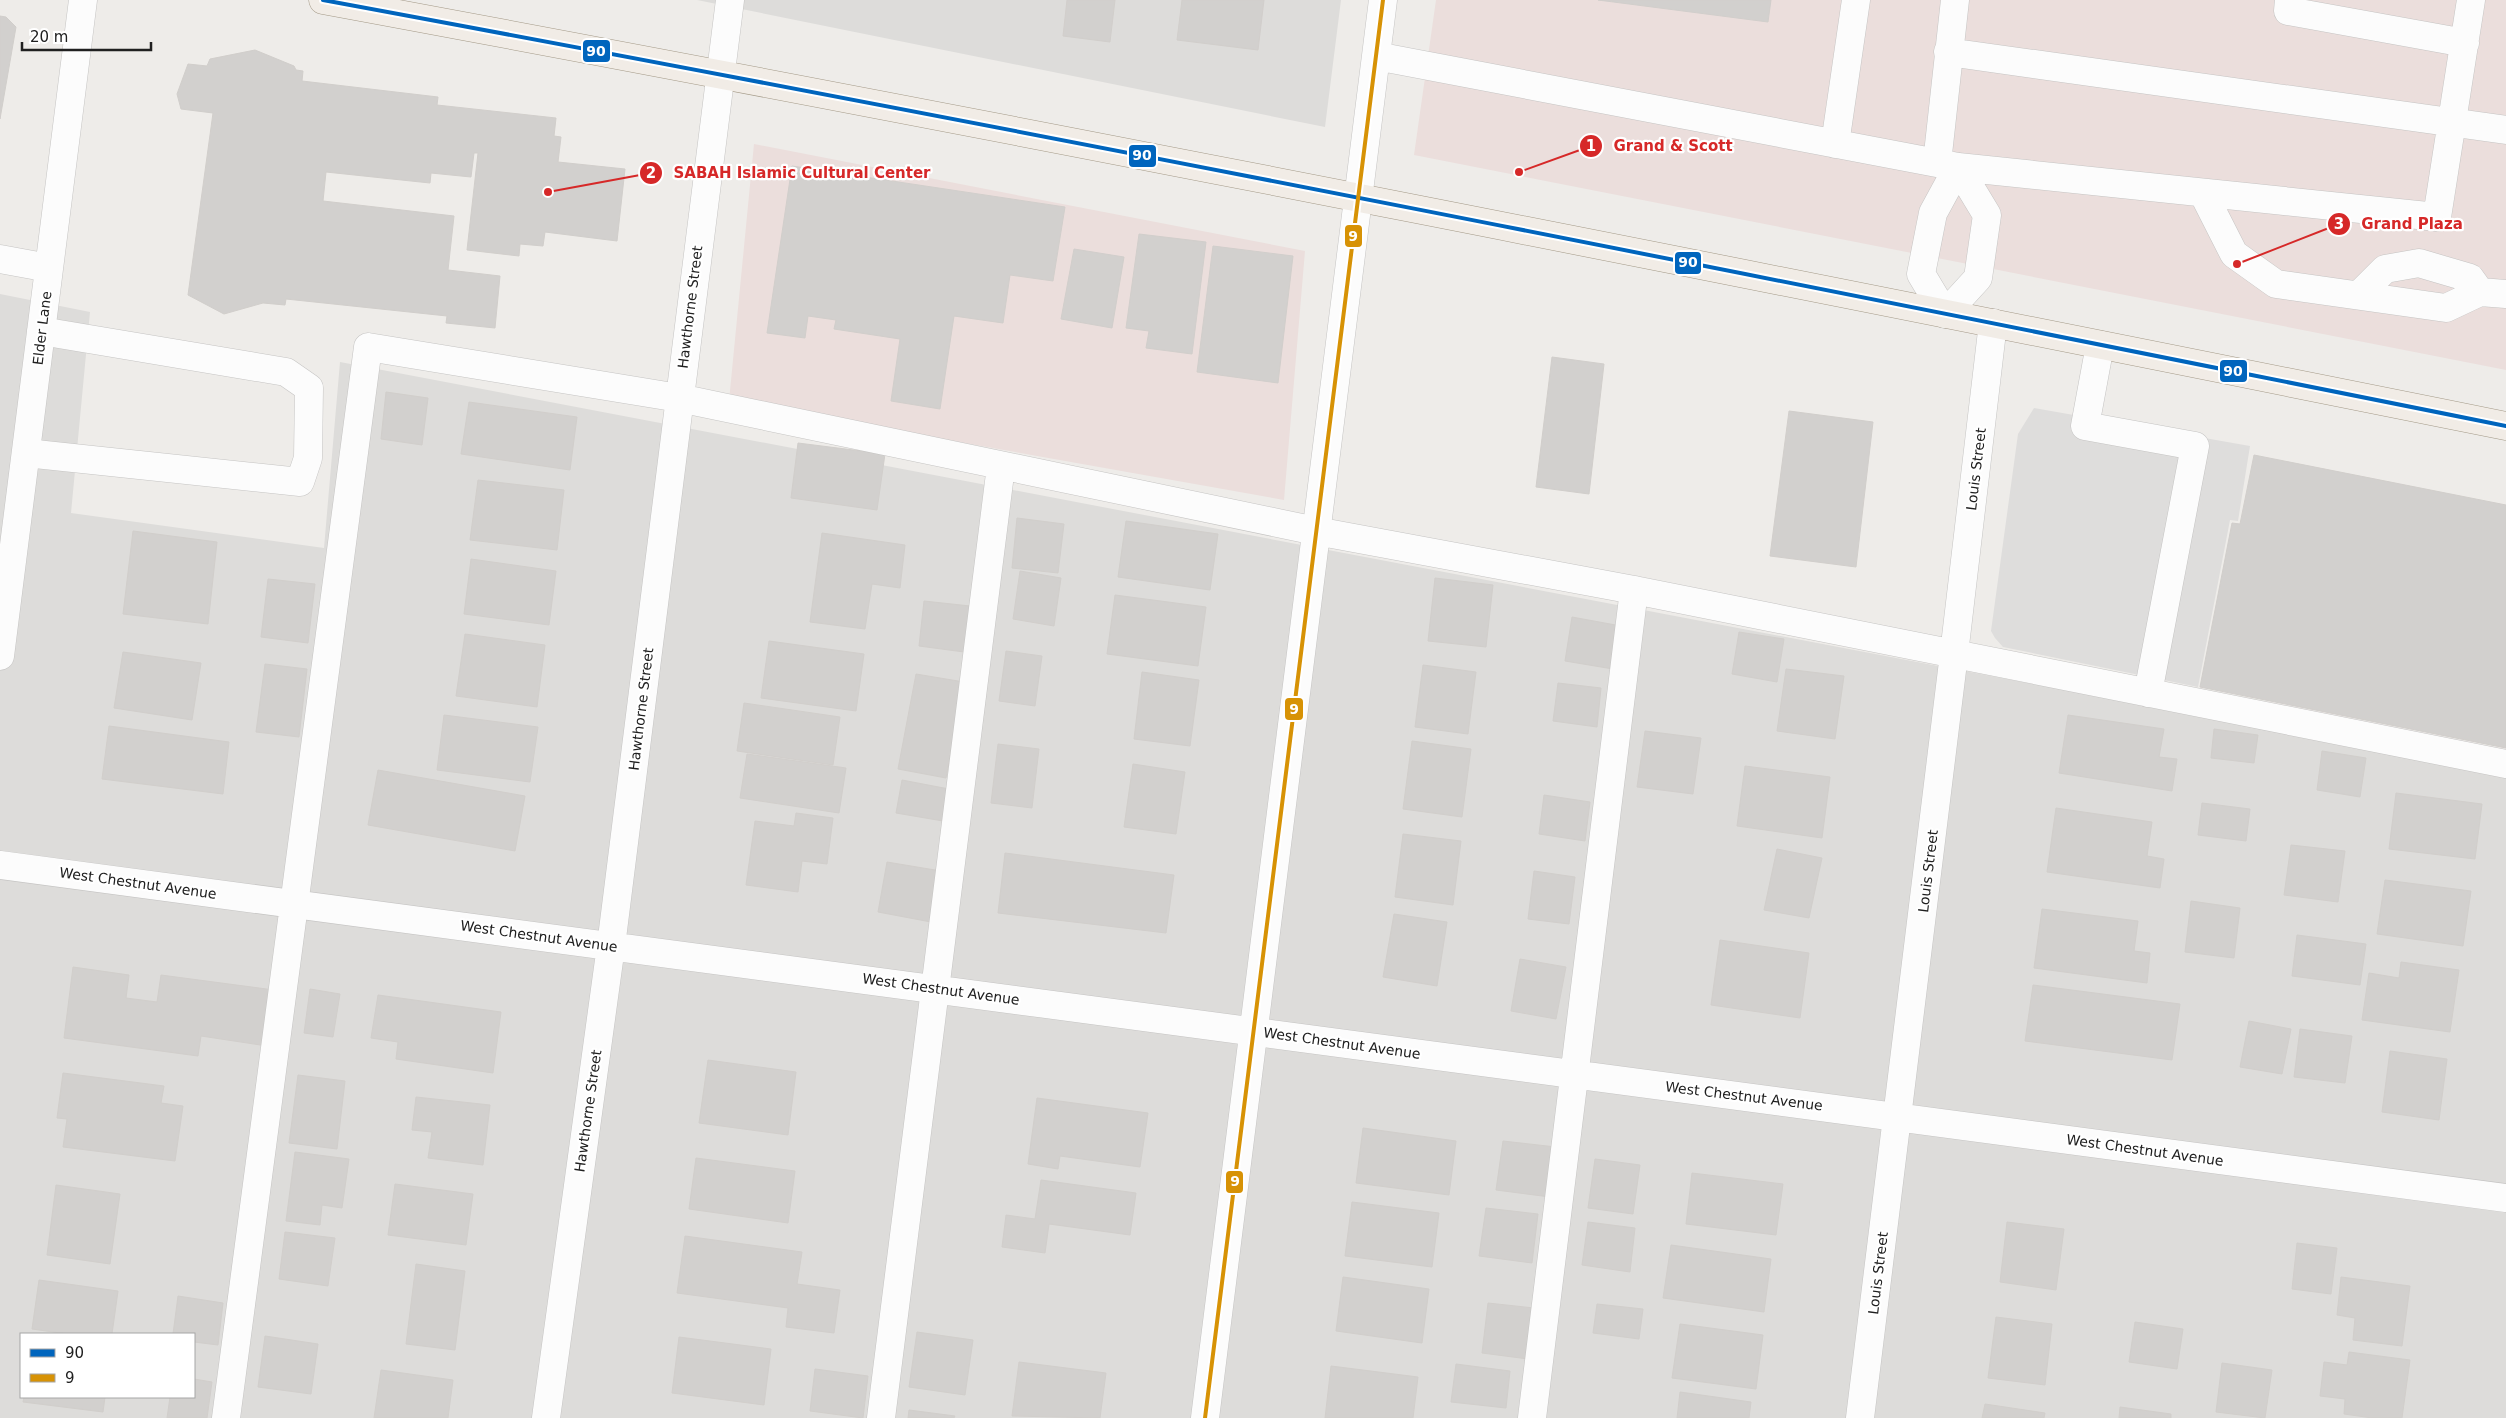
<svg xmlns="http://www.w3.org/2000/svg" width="2506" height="1418" font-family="'DejaVu Sans',sans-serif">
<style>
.residential{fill:#dddcda;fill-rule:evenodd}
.commercial{fill:#ebdedc}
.parking{fill:#dedddc}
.building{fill:#d2d0ce;stroke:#d1cecb}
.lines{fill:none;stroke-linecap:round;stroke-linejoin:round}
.minor-casing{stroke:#c5c4c3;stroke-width:29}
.major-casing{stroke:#a39987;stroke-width:29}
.minor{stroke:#fcfcfc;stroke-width:28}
.major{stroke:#f1ece6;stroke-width:28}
.bus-1-casing{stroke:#fff;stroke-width:8}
.bus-2-casing{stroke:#fff;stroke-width:8}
.bus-1{stroke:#0065bd;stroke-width:4}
.bus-2{stroke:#d79205;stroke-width:4}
.labels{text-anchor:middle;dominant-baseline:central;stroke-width:4.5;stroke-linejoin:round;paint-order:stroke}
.street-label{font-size:14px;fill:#202020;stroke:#fff}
.leader{fill:none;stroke:#d62828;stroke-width:2}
.callout-dot{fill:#d62828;stroke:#fff;stroke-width:2}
.mark-label{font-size:15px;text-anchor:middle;font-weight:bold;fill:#fff}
.callout-label{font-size:15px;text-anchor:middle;font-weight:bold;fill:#d62828;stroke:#fff;stroke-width:4.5;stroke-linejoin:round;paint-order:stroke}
.line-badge{stroke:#fff;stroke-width:2}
.badge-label{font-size:14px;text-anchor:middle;font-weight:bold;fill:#fff}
</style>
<rect width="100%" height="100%" fill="#eeece9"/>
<path class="residential" d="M697,0H1341L1325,127Z
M0,294L90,312L71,513L324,548L340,362L2506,774V1418H0ZM21,1334H194V1397H21Z"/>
<path class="commercial" d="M1436,0H2506V370L1414,155Z
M754,144L1305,251L1284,500L729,401Z"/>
<path class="parking" d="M2034,408L2250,446L2238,521L2230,520L2198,687L2003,647L1995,638L1991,631L2018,434Z"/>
<path class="building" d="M1067,0H1115L1110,42L1063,36Z
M1182,0H1264L1258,50L1177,40Z
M1598,0H1771L1768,22Z
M0,16L6,17L16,27L0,119Z
M255,50L294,66L296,70L303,71L302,81L438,97L437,105L556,118L554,136L561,137L558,162L625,169L617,241L545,232L543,246L520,244L519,256L467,250L478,153H474L471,177L431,173L430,183L326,172L323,201L454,216L448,270L500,276L495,328L446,323L447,316L286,299L285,305L263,303L224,314L188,295L213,113L181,109L177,94L188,64L207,66L210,59Z
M792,166L1065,207L1053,281L1010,275L1003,323L954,316L940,409L891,401L900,339L834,329L836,320L808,316L805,338L767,333Z
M1139,234L1206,242L1192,354L1146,348L1149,331L1126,328Z
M1213,246L1293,256L1278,383L1197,372Z
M1074,249L1124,257L1112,328L1061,319Z
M1552,357L1604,364L1589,494L1536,487Z
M386,392L428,398L422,445L381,439Z
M469,402L577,417L570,470L461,454Z
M1789,411L1873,422L1856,567L1770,556Z
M798,443L885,454L877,510L791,498Z
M2254,455L2506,505V748L2200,687L2232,523L2240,524Z
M478,480L564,490L557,550L470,540Z
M1017,518L1064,524L1058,573L1012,568Z
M1126,521L1218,534L1210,590L1118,577Z
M133,531L217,542L208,624L123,614Z
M822,533L905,545L900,588L872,584L865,629L810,622Z
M471,559L556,571L549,625L464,614Z
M1020,571L1061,578L1054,626L1013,619Z
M1435,578L1493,585L1486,647L1428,641Z
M268,579L315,584L308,643L261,637Z
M1115,595L1206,607L1198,666L1107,654Z
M924,601L970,606L964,652L919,646Z
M1572,617L1621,626L1613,669L1565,661Z
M1739,632L1784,639L1777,682L1732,674Z
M465,634L545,645L537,707L456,696Z
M769,641L864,654L856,711L761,698Z
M1006,651L1042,656L1035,706L999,701Z
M123,652L201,663L192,720L114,708Z
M265,664L307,669L299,737L256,732Z
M1423,665L1476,672L1468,734L1415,727Z
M1786,669L1844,676L1835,739L1777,731Z
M1142,672L1199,680L1190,746L1134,739Z
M916,674L964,682L946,778L898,769Z
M1558,683L1601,688L1597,727L1553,721Z
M744,703L840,717L833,765L737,751Z
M444,715L538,727L530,782L437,770Z
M2068,715L2164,729L2159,757L2177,759L2172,791L2059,773Z
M109,726L229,742L223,794L102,779Z
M2214,729L2258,735L2254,763L2211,758Z
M1645,731L1701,738L1693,794L1637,787Z
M1412,741L1471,749L1462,817L1403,809Z
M998,744L1039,749L1032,808L991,803Z
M2322,751L2366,758L2360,797L2317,790Z
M747,754L846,768L839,813L740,798Z
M1133,764L1185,772L1176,834L1124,827Z
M1745,766L1830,777L1822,838L1737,826Z
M378,770L525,796L515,851L368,825Z
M902,780L949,789L943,821L896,813Z
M2396,793L2482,804L2475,859L2389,849Z
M1544,795L1590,802L1585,841L1539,834Z
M2202,803L2250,809L2246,841L2198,835Z
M2056,808L2152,822L2147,856L2164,859L2160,888L2047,872Z
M796,813L833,818L827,864L802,861L798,892L746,885L755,821L794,826Z
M1403,834L1461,841L1453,905L1395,897Z
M2291,845L2345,851L2338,902L2284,895Z
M1777,849L1822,858L1809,918L1764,910Z
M1005,853L1174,875L1166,933L998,913Z
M887,862L941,871L931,922L878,912Z
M1534,871L1575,877L1569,924L1528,919Z
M2385,880L2471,891L2463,946L2377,934Z
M2191,901L2240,908L2234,958L2185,952Z
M2042,909L2138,921L2134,951L2150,953L2147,983L2034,968Z
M1394,914L1447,922L1437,986L1383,977Z
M2297,935L2366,944L2360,985L2292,976Z
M1720,940L1809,953L1800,1018L1711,1005Z
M1520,959L1566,967L1556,1019L1511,1011Z
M2401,962L2459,970L2450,1032L2362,1020L2369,973L2399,978Z
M73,967L129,975L126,998L157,1002L161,975L274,990L267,1046L201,1036L198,1056L64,1038Z
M2033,985L2180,1004L2172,1060L2025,1041Z
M310,989L340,994L333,1037L304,1033Z
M378,995L501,1012L493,1073L396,1059L398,1042L371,1038Z
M2249,1021L2291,1029L2282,1074L2240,1067Z
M2300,1029L2352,1036L2345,1083L2294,1077Z
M2390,1051L2447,1059L2439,1120L2382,1112Z
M708,1060L796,1072L788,1135L699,1123Z
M63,1073L164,1086L161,1103L183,1106L175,1161L63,1147L67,1119L57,1118Z
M298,1075L345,1081L337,1149L289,1143Z
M416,1097L490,1105L483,1165L428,1158L432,1132L412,1130Z
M1037,1098L1148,1113L1140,1167L1060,1156L1058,1169L1028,1164Z
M1363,1128L1456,1141L1449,1195L1356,1183Z
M1503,1141L1556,1147L1550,1197L1496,1190Z
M295,1152L349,1159L342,1208L322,1205L320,1225L286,1221Z
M696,1158L795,1171L788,1223L689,1209Z
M1595,1159L1640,1165L1633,1214L1588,1208Z
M1692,1173L1783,1184L1776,1235L1686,1224Z
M1041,1180L1136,1193L1130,1235L1049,1224L1045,1253L1002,1247L1006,1215L1035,1219Z
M395,1184L473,1194L466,1245L388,1235Z
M56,1185L120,1194L110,1264L47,1255Z
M1352,1202L1439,1213L1432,1267L1345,1256Z
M1486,1208L1538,1214L1532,1263L1479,1256Z
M1588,1222L1635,1228L1630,1272L1582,1265Z
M2007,1222L2064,1229L2056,1290L2000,1282Z
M285,1232L335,1238L328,1286L279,1279Z
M685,1236L802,1252L797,1284L840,1290L834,1333L786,1327L788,1308L677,1293Z
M2297,1243L2337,1248L2331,1294L2292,1289Z
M1671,1245L1771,1259L1764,1312L1663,1298Z
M416,1264L465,1271L455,1350L406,1344Z
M1343,1277L1429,1289L1422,1343L1336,1331Z
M2341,1277L2410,1286L2402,1346L2353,1340L2355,1318L2337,1315Z
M39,1280L118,1291L112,1334H67L32,1329Z
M178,1296L223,1303L218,1345L194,1342V1334H173Z
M1488,1303L1534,1308L1528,1359L1482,1353Z
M1597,1304L1643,1309L1639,1339L1593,1333Z
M1996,1317L2052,1324L2045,1385L1988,1378Z
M2135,1322L2183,1329L2177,1369L2129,1362Z
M1680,1324L1763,1335L1756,1389L1672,1378Z
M917,1332L973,1340L965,1395L909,1387Z
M265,1336L318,1344L311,1394L258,1387Z
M679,1337L771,1349L764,1405L672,1393Z
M2349,1352L2410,1360L2402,1418H2372L2344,1414L2345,1399L2320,1396L2324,1362L2347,1365Z
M1019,1362L1106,1373L1100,1418L1012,1416Z
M2222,1363L2272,1370L2265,1418L2216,1412Z
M1456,1364L1510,1371L1506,1408L1451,1402Z
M1331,1366L1418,1377L1413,1418H1325Z
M815,1369L868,1376L863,1418L810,1411Z
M381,1370L453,1380L448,1418H374Z
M194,1379L212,1382L207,1418H167L170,1397H194Z
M1680,1392L1751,1402L1749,1418H1677Z
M24,1397H105L103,1412L23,1402Z
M1985,1404L2045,1413L2044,1418H1982Z
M2120,1407L2171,1414V1418H2119Z
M909,1410L955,1416L954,1418H908Z"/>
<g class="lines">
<g class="minor-casing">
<path id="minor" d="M2289,0L2288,11L2465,43
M1948,52L2506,130
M1376,56L1958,167L2437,217L2471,0
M1835,144L1856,0
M1937,163L1955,0
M1958,167L1987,215L1978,278L1945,314L1921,274L1933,213Z
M2203,193L2234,254L2276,284L2446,308L2480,292L2506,294
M0,259L49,268
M2360,294L2385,269L2419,263L2470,278L2480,292
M2100,345L2085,426L2195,446L2148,693
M26,453L300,482L308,458L309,388L286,372L41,331
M0,656L83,0
M0,865L2506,1198
M226,1418L368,347L679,398L1316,531L1634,590L2506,764
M546,1418L611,946L730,0
M881,1418L1001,466
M1205,1418L1383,0
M1532,1418L1634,590
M1860,1418L1954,654L1993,323"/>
</g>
<g class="major-casing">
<path id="major" d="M323,0C1052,135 1779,280 2506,426"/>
</g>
<use href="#minor" class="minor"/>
<use href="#major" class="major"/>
<g class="bus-1-casing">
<path id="bus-1" d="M323,0C1052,135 1779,280 2506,426"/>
</g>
<g class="bus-2-casing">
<path id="bus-2" d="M1205,1418L1383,0"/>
</g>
<use href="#bus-1" class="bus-1"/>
<use href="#bus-2" class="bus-2"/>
</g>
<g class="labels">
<g class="street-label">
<text transform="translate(690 307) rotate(-83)">Hawthorne Street</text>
<text transform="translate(42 328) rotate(-83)">Elder Lane</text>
<text transform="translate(1976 469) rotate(-83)">Louis Street</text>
<text transform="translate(641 709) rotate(-83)">Hawthorne Street</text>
<text transform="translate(1928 871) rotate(-83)">Louis Street</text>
<text transform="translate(138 883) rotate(8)">West Chestnut Avenue</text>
<text transform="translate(539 936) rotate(8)">West Chestnut Avenue</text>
<text transform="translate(941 989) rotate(8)">West Chestnut Avenue</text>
<text transform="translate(1342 1043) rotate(8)">West Chestnut Avenue</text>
<text transform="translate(1744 1096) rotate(7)">West Chestnut Avenue</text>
<text transform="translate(588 1111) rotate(-82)">Hawthorne Street</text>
<text transform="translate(2145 1150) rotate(8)">West Chestnut Avenue</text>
<text transform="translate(1878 1273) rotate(-83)">Louis Street</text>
</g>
</g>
<path class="leader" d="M1519 172L1591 146M548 192L651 173M2237 264L2339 224"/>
<g class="callout-dot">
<circle cx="1519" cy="172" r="5"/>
<circle cx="548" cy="192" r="5"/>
<circle cx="2237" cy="264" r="5"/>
<circle cx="1591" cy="146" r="12"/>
<circle cx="651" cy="173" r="12"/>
<circle cx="2339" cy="224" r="12"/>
</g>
<g class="mark-label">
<text x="1591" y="151">1</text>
<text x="651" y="178">2</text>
<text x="2339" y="229">3</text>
</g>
<g class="callout-label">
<text x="1673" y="151">Grand &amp; Scott</text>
<text x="802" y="178">SABAH Islamic Cultural Center</text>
<text x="2412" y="229">Grand Plaza</text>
</g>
<g class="line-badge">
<rect x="582" y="39" width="29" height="24" rx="5" fill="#0065bd"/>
<rect x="1128" y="144" width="29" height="24" rx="5" fill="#0065bd"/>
<rect x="1344" y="224" width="19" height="24" rx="5" fill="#d79205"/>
<rect x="1674" y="251" width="28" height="24" rx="5" fill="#0065bd"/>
<rect x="2219" y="359" width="29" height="24" rx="5" fill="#0065bd"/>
<rect x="1284" y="697" width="20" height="24" rx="5" fill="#d79205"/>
<rect x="1225" y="1170" width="19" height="24" rx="5" fill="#d79205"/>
</g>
<g class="badge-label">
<text x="596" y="56">90</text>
<text x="1142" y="160">90</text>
<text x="1353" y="241">9</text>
<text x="1688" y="267">90</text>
<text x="2233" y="376">90</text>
<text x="1294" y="714">9</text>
<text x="1235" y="1186">9</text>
</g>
<rect x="20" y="1333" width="175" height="65" fill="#ffffff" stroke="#a6a6a6"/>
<rect x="30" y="1349" width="25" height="8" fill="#0065bd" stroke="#a6a6a6"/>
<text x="65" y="1358" font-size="15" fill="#202020">90</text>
<rect x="30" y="1374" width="25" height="8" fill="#d79205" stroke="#a6a6a6"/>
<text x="65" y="1383" font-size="15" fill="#202020">9</text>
<path d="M22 42v8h129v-8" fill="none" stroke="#202020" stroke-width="2.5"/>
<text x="30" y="42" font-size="15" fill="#202020" stroke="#ffffff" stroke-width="4" paint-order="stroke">20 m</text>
</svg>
